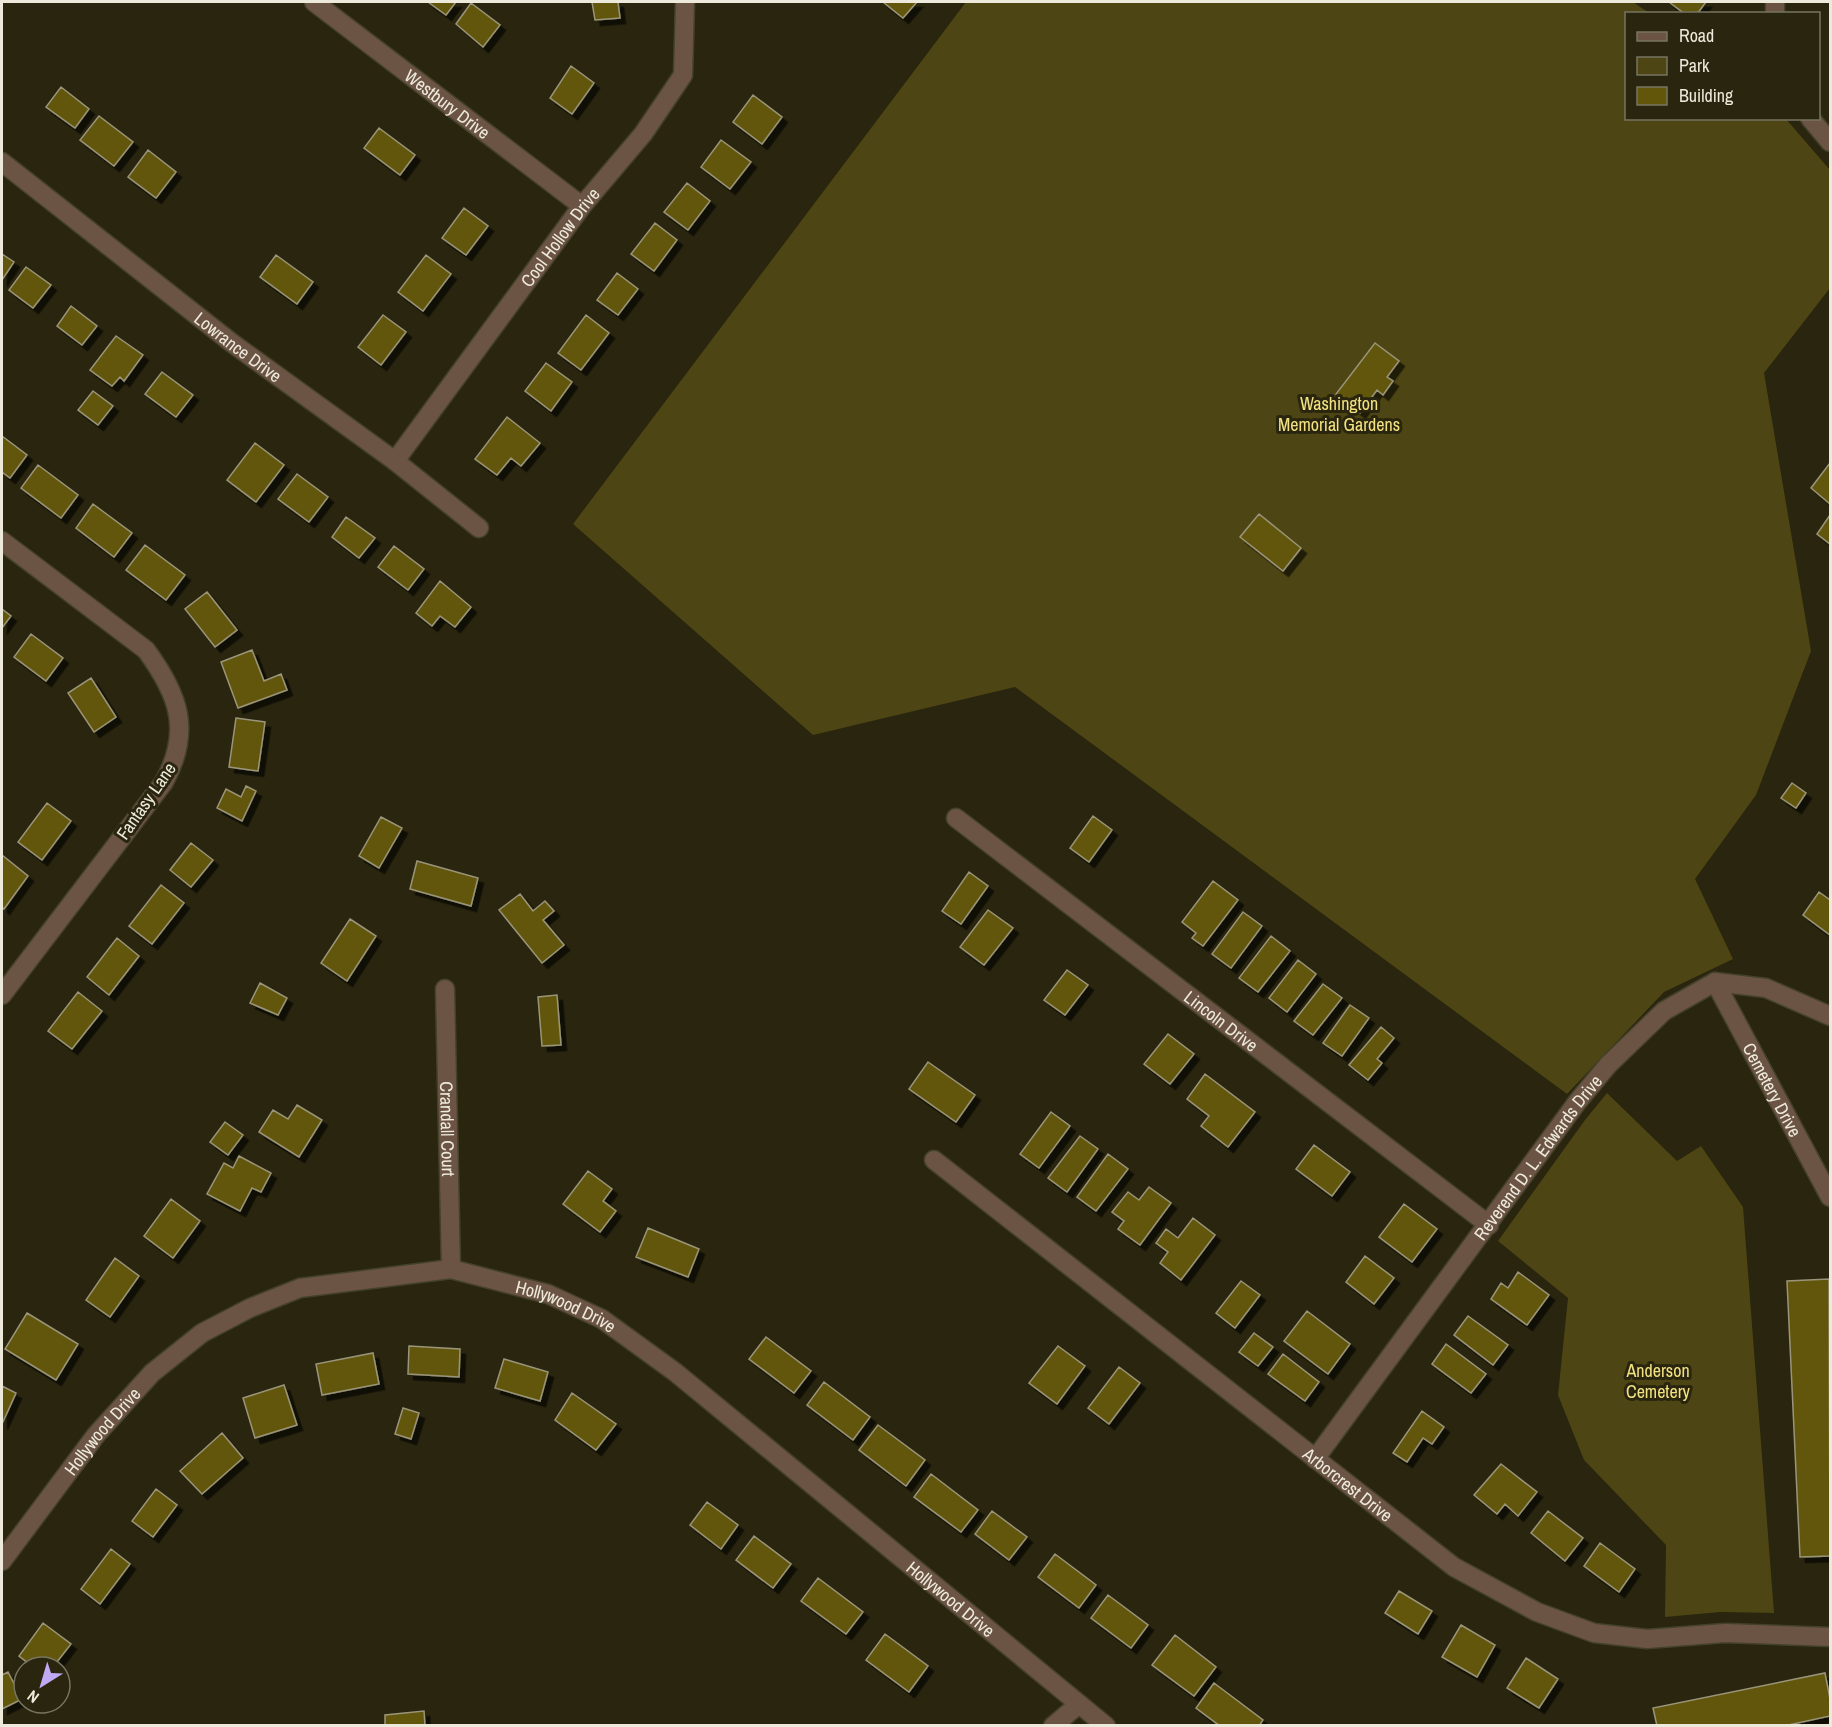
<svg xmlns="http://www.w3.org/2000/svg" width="1832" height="1727" font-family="'Archivo Narrow',sans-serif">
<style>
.green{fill:#4e4514}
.building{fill:#62560a;stroke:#9a957a;stroke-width:1.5;filter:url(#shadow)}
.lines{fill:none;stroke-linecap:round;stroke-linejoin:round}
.minor-casing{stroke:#44412b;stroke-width:21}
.minor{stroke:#6c5444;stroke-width:18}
.labels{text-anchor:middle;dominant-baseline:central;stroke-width:6;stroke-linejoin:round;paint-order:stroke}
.street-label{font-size:18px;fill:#edeadc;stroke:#29250e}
.park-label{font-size:18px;fill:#f3e281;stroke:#29250e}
</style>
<defs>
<filter id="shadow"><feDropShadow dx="5.5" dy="5.5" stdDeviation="0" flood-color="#0009"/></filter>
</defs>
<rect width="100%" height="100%" fill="#29250e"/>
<path class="green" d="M966,2H1633L1649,13L1626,14V118L1786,119L1830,170V288L1764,373L1811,651L1756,795L1695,879L1733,959L1664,992L1567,1094L1015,687L813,735L573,524Z
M1607,1093L1677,1161L1701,1146L1743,1207L1774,1613L1720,1612L1665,1617L1666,1545L1584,1460L1558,1395L1568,1298L1498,1241L1585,1120Z"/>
<path class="building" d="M428,2H456L446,15Z
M592,2H618L620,18L595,20Z
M883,2H917L903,18Z
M1669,2H1706L1697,14H1685Z
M471,3L500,25L483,47L456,24Z
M571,66L594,83L572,114L550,98Z
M61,87L89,109L75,128L46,107Z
M753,95L782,117L762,144L733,122Z
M99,116L133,142L114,166L80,140Z
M379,128L415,155L400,175L364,148Z
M721,140L751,162L730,189L701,167Z
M148,150L176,172L156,198L128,177Z
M687,183L710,201L688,230L664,212Z
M464,208L488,226L466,255L442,238Z
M655,223L677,240L654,271L631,254Z
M2,254L14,262L2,280Z
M276,255L313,282L297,304L260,277Z
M426,255L451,274L423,311L398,292Z
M26,267L51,285L33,308L9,290Z
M617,273L638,289L618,315L597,300Z
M71,306L97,326L82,345L57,326Z
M383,315L406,332L381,365L358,347Z
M586,315L609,333L581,370L558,353Z
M116,336L143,355L124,381L120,377L112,386L90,370Z
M1375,343L1399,361L1387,377L1393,381L1383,395L1377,390L1360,413L1336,394Z
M546,363L572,382L551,411L525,391Z
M162,372L193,395L176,417L145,394Z
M93,391L113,406L98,425L78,410Z
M507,417L540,443L521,466L511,458L497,475L475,459Z
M2,436L27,455L10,478L2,472Z
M255,443L284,465L256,502L227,480Z
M1830,463V504L1811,488Z
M38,465L78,495L61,518L21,488Z
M297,474L328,497L309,522L278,499Z
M93,504L132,533L114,557L76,528Z
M1259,514L1301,548L1283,571L1240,537Z
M1830,515V544L1817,534Z
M346,517L375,538L359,558L332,537Z
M145,545L185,575L166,600L126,570Z
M394,546L424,569L408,590L378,567Z
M440,581L471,607L455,627L440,616L432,626L416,613Z
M207,592L237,630L215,647L185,609Z
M2,609L11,616L2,628Z
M31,634L63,658L46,681L14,657Z
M252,650L264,681L281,674L287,690L238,708L221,662Z
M91,678L116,717L94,732L68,693Z
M236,718L265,722L258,771L229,767Z
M1792,783L1806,793L1796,808L1781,798Z
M246,786L256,791L242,821L217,808L226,789L241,797Z
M47,803L71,821L42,860L18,842Z
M1093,816L1112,830L1089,862L1070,848Z
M381,817L402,828L379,868L359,856Z
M191,843L213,860L191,887L170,870Z
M2,855L28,876L4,909L2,907Z
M417,861L478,878L471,906L410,889Z
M969,872L988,886L961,924L942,911Z
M1213,881L1238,900L1203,946L1192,938L1196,933L1182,922Z
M161,885L184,903L152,944L129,926Z
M1819,892L1830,900V935L1803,915Z
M520,894L533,911L545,901L554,911L543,920L564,945L542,963L499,910Z
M988,910L1013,928L984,965L960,947Z
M1243,912L1262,926L1231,968L1212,954Z
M350,919L376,936L347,981L321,963Z
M1271,936L1290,951L1258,992L1239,978Z
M117,938L139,956L109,995L87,977Z
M1298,960L1316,974L1287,1012L1269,998Z
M1067,970L1088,985L1065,1015L1044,1000Z
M260,983L287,998L278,1015L250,1003Z
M1323,984L1342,998L1313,1035L1294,1021Z
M78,992L102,1011L72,1049L48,1031Z
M557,995L561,1045L542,1046L538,997Z
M1350,1005L1369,1018L1342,1056L1323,1043Z
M1381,1027L1394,1038L1377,1059L1382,1063L1368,1080L1349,1065Z
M1168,1034L1194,1054L1170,1084L1144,1064Z
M928,1062L975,1095L956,1122L909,1089Z
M1205,1074L1255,1112L1228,1147L1201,1126L1209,1116L1187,1099Z
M297,1105L322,1120L299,1157L259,1132L273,1110L288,1119Z
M1051,1112L1070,1126L1039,1168L1020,1154Z
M225,1122L243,1135L228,1155L210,1142Z
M1080,1136L1098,1149L1067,1192L1048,1178Z
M1314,1145L1350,1172L1332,1196L1296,1169Z
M1108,1154L1128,1169L1096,1211L1077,1197Z
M239,1156L271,1173L261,1192L252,1188L240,1211L207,1194L224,1163L233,1168Z
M588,1171L612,1189L603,1201L616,1211L600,1232L563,1204Z
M1149,1187L1171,1203L1140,1245L1118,1229L1124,1221L1112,1212L1128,1192L1139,1200Z
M171,1199L200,1221L173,1258L144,1236Z
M1404,1204L1437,1229L1412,1262L1379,1237Z
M1193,1218L1215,1235L1181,1280L1160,1263L1168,1252L1156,1243L1166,1229L1178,1238Z
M648,1228L699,1249L688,1277L636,1257Z
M1365,1256L1394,1278L1374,1304L1346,1282Z
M115,1258L139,1276L110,1317L86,1300Z
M1518,1272L1549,1295L1527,1325L1491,1299L1501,1283L1508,1288Z
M1829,1279L1830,1556L1800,1557L1787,1281Z
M1241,1281L1260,1295L1235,1328L1216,1313Z
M1307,1311L1350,1344L1328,1374L1284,1341Z
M27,1313L78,1344L56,1380L5,1349Z
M1468,1316L1508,1345L1493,1365L1454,1335Z
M1254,1333L1273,1347L1258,1366L1239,1352Z
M766,1337L811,1371L794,1393L749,1359Z
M1446,1344L1486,1374L1471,1393L1432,1364Z
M409,1346L460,1349L459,1377L408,1374Z
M1058,1346L1085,1366L1057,1404L1029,1383Z
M373,1353L379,1384L322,1395L316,1364Z
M1283,1354L1319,1382L1305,1401L1268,1374Z
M504,1359L548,1372L540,1401L495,1388Z
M1119,1367L1140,1383L1109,1424L1088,1408Z
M824,1382L870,1417L853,1440L807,1405Z
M284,1385L297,1425L255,1438L243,1398Z
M2,1386L16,1393L2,1424Z
M572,1393L616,1424L596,1450L555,1420Z
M403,1408L419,1413L411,1439L395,1434Z
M1422,1411L1444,1427L1432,1444L1423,1438L1407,1462L1393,1453Z
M878,1425L925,1460L906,1486L859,1450Z
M222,1433L243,1458L202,1494L180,1471Z
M1501,1464L1537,1492L1518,1516L1505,1504L1497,1514L1474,1495Z
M931,1474L978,1510L961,1532L914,1497Z
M156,1489L177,1505L153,1537L132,1521Z
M707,1502L738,1525L721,1549L690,1525Z
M992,1511L1027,1537L1009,1560L975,1534Z
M1548,1511L1583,1538L1565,1561L1531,1533Z
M754,1536L791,1564L773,1588L736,1560Z
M1600,1543L1635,1569L1619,1592L1584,1566Z
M111,1549L130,1564L100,1604L81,1589Z
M1055,1554L1096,1585L1079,1608L1038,1577Z
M818,1578L863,1612L846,1634L801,1601Z
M1399,1591L1432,1611L1418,1634L1385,1613Z
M1108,1595L1148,1625L1131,1648L1091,1618Z
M43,1623L71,1644L53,1667H33L19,1656Z
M1461,1625L1495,1645L1477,1677L1442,1657Z
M885,1634L928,1666L909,1692L866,1660Z
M1175,1635L1216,1667L1194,1696L1152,1665Z
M1526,1658L1558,1679L1539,1708L1507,1688Z
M8,1672L22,1699L2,1709V1675Z
M1825,1673L1830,1699V1716L1784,1726H1657L1653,1708Z
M1214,1683L1263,1720L1259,1726H1220L1196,1708Z
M424,1711L425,1726H385V1715Z"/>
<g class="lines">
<g class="minor-casing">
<g id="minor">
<path id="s1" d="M314,2L582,206"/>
<path d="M1775,2V14"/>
<path d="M1810,118L1830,142"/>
<path id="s2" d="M2,162L232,343L395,461L479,528"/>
<path id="s3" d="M395,461L582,206L643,134L683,75L685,2"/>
<path d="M2,541L146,650C179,695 192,731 164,782L2,995"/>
<path id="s4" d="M956,818L1489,1225"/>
<path id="s5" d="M1715,982L1830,1197"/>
<path id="s6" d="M445,989L451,1269"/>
<path id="s7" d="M934,1160L1454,1567L1537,1612L1594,1633L1647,1639L1725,1633L1830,1637"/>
<path id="s8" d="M1315,1459L1578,1101L1608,1065L1664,1011L1715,982L1766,988L1830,1016"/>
<path id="s9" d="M2,1561L96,1435L152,1373L202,1333L250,1308L300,1288L451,1269L548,1294L602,1319L675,1372L1106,1726"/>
<path d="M1053,1726L1079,1704"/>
</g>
</g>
<use href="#minor" class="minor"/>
</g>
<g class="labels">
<g class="street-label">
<text stroke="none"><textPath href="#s1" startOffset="168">Westbury Drive</textPath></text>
<text stroke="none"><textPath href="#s3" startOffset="278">Cool Hollow Drive</textPath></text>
<text stroke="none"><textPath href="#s2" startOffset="300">Lowrance Drive</textPath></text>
<text transform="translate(146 801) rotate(-55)">Fantasy Lane</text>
<text stroke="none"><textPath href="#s4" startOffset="334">Lincoln Drive</textPath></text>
<text stroke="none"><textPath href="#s5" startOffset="122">Cemetery Drive</textPath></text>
<text stroke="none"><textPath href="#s6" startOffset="140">Crandall Court</textPath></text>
<text stroke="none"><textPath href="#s8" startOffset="375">Reverend D. L. Edwards Drive</textPath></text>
<text stroke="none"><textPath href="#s9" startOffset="686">Hollywood Drive</textPath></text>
<text stroke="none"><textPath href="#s9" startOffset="164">Hollywood Drive</textPath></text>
<text stroke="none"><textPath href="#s7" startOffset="526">Arborcrest Drive</textPath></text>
<text stroke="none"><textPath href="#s9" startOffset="1172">Hollywood Drive</textPath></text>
</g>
<g class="park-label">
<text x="1339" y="403">Washington<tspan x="1339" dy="21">Memorial Gardens</tspan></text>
<text x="1658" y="1370">Anderson<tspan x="1658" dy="21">Cemetery</tspan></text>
</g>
</g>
<rect width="1832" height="1727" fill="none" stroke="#edeadc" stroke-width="6"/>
<rect x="1625" y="12" width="195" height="108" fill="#29250e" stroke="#777460" stroke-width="1.5"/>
<rect x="1637" y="32" width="30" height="9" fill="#6c5444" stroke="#777460" stroke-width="1.5"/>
<text x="1679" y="42" font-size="18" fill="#edeadc">Road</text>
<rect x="1637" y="57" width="30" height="18" fill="#4e4514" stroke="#777460" stroke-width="1.5"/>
<text x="1679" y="72" font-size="18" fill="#edeadc">Park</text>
<rect x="1637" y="87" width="30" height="18" fill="#62560a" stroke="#777460" stroke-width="1.5"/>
<text x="1679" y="102" font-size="18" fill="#edeadc">Building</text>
<g transform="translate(42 1685) rotate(217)"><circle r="28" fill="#29250e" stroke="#777460" stroke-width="1.5"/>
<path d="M0-4.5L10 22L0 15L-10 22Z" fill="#c1a8f3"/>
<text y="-9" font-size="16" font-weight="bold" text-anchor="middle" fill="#edeadc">N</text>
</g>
</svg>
